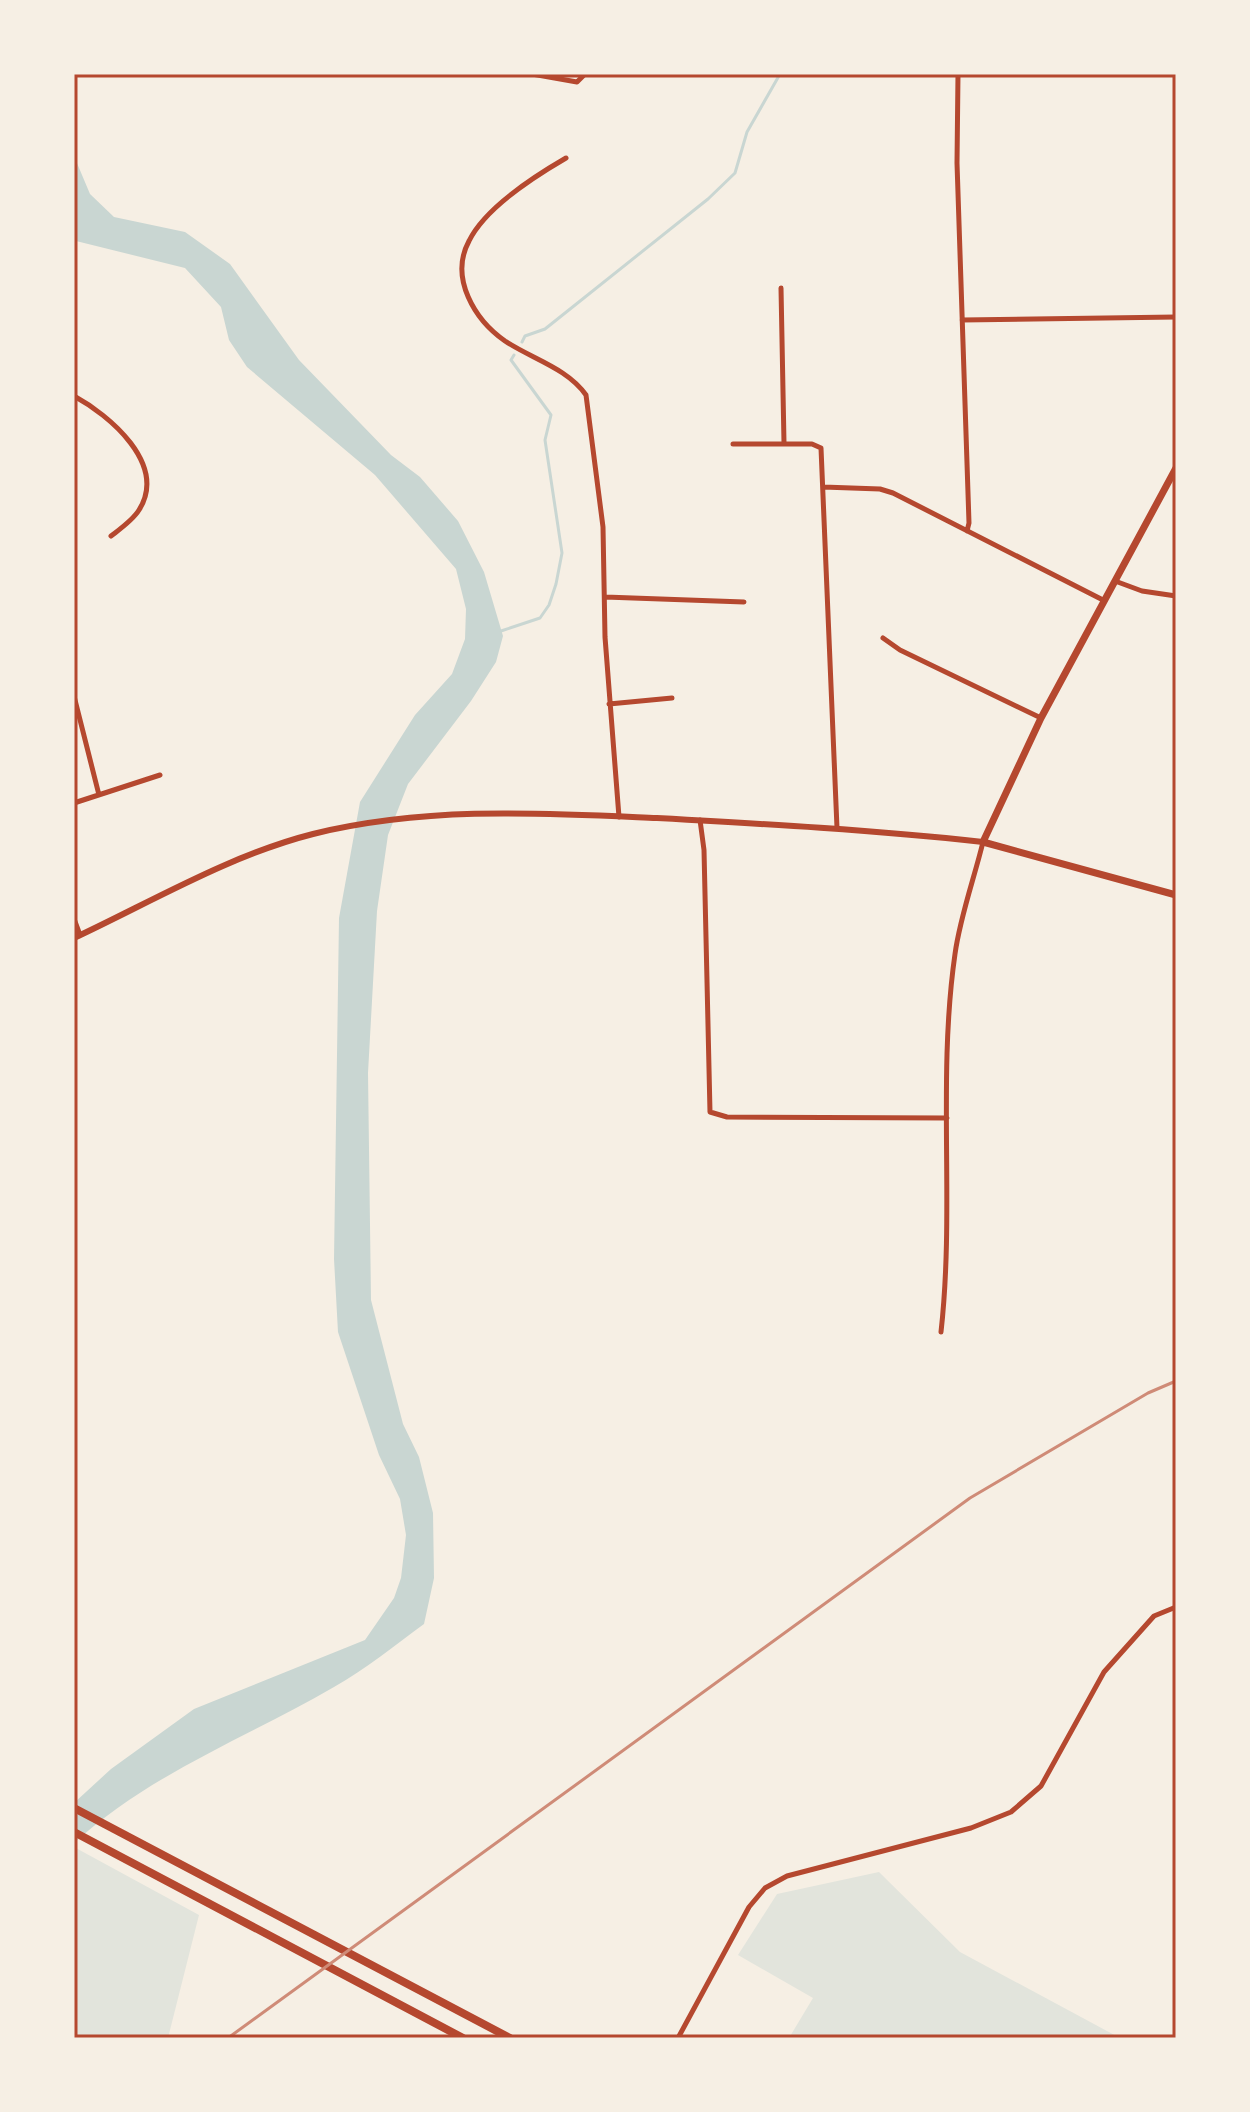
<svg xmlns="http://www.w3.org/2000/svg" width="1250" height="2112" font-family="'Archivo Narrow',sans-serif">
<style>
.green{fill:#e2e4dc}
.water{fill:#c9d6d2}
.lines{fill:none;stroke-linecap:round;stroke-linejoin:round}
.stream{stroke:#c9d6d2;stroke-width:3}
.minor{stroke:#b5482f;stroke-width:5}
.tertiary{stroke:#b5482f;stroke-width:6}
.secondary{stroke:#b5482f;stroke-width:7}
.trunk{stroke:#b5482f;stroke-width:8}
.rail{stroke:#cf8b77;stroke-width:3}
.neatline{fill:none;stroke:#b5482f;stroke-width:3}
</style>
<rect width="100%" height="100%" fill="#f6efe4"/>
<path class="green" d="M74,1847L199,1915L168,2038H74Z
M879,1872L960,1952L1120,2038H789L813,1998L738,1955L777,1894Z"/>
<path class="water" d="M74,156L90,194L114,217L185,232L230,264L299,360L391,455L420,477L458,521L484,572L503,636L496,662L471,701L408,784L388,835L377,911L368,1073L371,1300L403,1424L419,1457L433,1513L434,1578L424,1624C395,1645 366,1669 334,1687C246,1738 151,1773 74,1843V1803L111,1769L194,1709L365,1640L394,1598L401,1578L406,1535L400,1499L379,1455L338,1332L334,1259L339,918L360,802L415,715L452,674L465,639L466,609L456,569L375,475L247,367L229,340L221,307L185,268L76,241Z"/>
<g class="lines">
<path class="stream" d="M522,342L525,336L545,329L708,199L735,173L747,132L780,74
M501,631L540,618L549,605L556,584L562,553L545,440L551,415L511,360L514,355"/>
<path class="minor" d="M532,74L577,82L585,74
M958,74L957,163L969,523L967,531
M566,158C535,176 485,208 469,241C449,278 475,320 505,341C532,359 567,368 586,395L603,527L605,637L619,817
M781,288L784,443
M962,320L1176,317
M74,396C109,415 168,464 139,510C133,520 120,529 111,536
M733,444H812L821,448L837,828
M823,487L880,489L893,493L1103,600
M1115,581L1142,591L1176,596
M605,597L744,602
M883,638L900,650L1041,718
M74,696L99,795
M609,704L672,698
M74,803L160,775
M700,820L704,850L710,1112L727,1117L947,1118
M74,919L80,935
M941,1332C955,1207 937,1079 955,954C960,917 974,879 983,842
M678,2038L749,1907L765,1888L787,1876L971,1828L1011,1812L1041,1786L1104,1672L1154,1616L1176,1607"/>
<path class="tertiary" d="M74,938C151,902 230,855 313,834C427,806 541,813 657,818C766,824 875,830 983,842"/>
<path class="secondary" d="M1176,468L1041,718L983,842L1176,895"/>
<path class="trunk" d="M74,1808L510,2038
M74,1832L463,2038"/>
<path class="rail" d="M228,2038L970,1498L1148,1393L1176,1381"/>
</g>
<rect width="1250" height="2112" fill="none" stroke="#f6efe4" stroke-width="152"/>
<rect x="76" y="76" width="1098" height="1960" class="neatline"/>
</svg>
